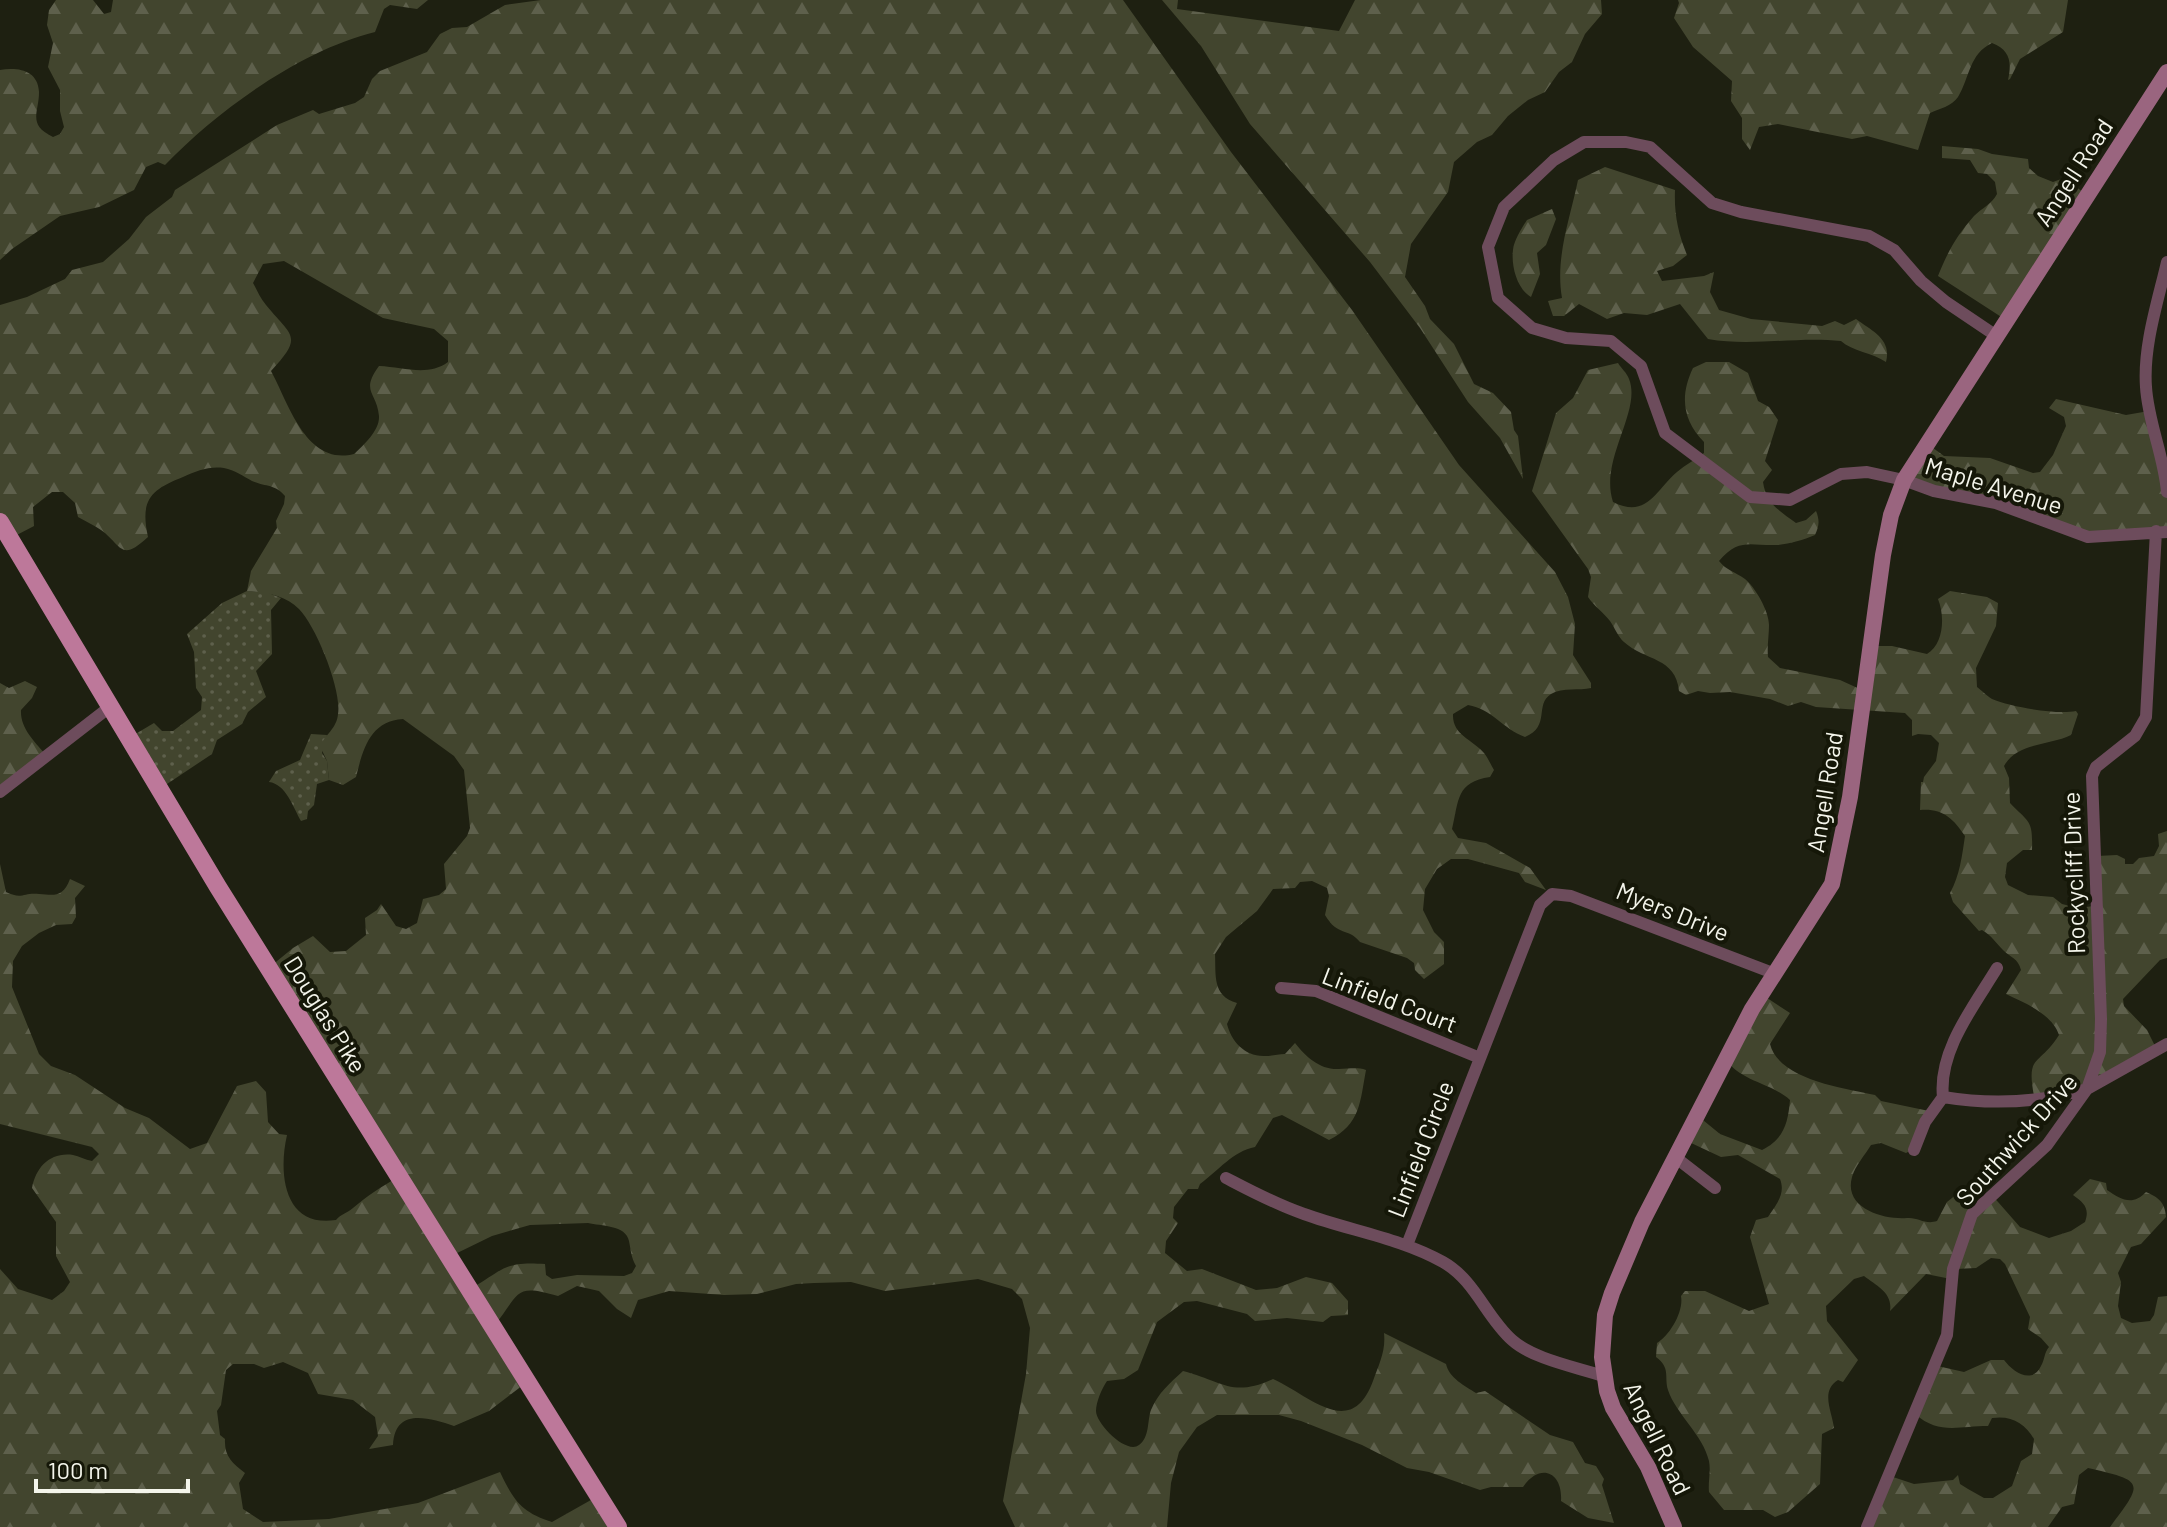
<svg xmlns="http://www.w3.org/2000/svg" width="2167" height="1527" font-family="Barlow,sans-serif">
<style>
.grass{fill:url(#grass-dots)}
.forest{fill:url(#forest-firs);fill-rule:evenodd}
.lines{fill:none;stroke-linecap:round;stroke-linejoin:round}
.street{stroke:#6d4c5c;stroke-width:12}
.secondary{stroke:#9a657f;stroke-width:16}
.primary{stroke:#bd789a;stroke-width:18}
.labels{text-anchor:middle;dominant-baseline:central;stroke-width:8;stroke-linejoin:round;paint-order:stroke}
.street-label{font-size:24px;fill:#f4f5eb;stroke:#151708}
</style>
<defs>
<pattern id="grass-dots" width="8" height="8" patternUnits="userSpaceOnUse" patternTransform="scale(2)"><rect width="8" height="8" fill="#42452e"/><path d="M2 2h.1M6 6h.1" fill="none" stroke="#5e604c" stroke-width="1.8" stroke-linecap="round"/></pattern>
<pattern id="forest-firs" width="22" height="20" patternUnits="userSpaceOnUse" patternTransform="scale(2)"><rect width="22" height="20" fill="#42452e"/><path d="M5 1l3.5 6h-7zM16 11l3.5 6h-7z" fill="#5e604c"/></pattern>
</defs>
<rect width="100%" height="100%" fill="#1e2011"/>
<path class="grass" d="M247,591L266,592L281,598L271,610L272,654L256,671L266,697L248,712L242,724L217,740L212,754L161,788L132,736L154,723L162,731H173L201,710L202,697L196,688L194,652L187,634L222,603Z
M311,734L327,735L322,753L327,761L329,780L317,784L314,805L308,811L307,819L301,821C293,807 286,784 269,782L276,771L300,760Z"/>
<path class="forest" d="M56,0H93L104,14L111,12L113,0H428L417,9L390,5L384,9L375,32C301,50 218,110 165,165L158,162L146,167L134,190L99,207L60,216L12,249L0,260V70C18,67 38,70 39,92C39,113 27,124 53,137L60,134L64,127L60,111V90L48,67L53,43L47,25L49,10Z
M541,0H1123L1231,152L1352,310L1459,465L1555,572L1568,597L1575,624L1573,655L1591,683V688C1579,691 1563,687 1551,694C1534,705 1551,726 1525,737C1503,729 1492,709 1468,705L1453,714C1452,735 1472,739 1484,753C1488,758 1491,765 1494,770L1490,777C1456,782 1459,800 1452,829L1458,838L1486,843L1530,868L1546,890L1525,882L1519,873L1468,859H1451L1437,869L1425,889L1423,910L1434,932L1444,942V964L1424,979L1415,970L1414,963L1407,958L1360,942C1348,927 1338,937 1325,915L1329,896L1327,888L1312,881L1300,882L1295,888L1273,889L1257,911L1226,937L1215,954C1216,975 1212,996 1237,1003L1227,1024C1231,1041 1245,1057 1265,1056C1272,1056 1278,1054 1285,1054L1295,1043C1306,1057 1320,1070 1339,1069C1349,1069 1357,1067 1366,1070C1360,1101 1361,1124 1329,1140L1282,1115L1273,1118L1255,1147C1233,1151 1218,1171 1200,1184L1198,1189H1188L1174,1207L1173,1218L1178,1223L1166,1241L1165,1253L1187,1271L1202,1269L1256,1290L1277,1288L1306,1277L1332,1283L1348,1301V1315L1331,1316L1323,1322L1287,1318L1255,1321L1247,1314L1197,1301L1184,1302L1157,1322L1138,1370L1124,1379L1107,1381C1102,1388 1096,1402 1096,1411C1096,1424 1127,1455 1139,1445C1150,1437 1147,1421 1151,1410C1158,1393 1170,1383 1183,1371C1222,1381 1232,1398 1273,1379C1309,1395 1351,1441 1373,1381C1379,1364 1386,1351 1384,1333L1446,1364C1449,1378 1465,1386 1476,1393L1485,1391L1550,1435L1573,1442L1585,1463L1596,1466L1604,1479L1602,1485L1614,1523L1588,1518L1561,1501C1563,1472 1540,1462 1523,1487H1491L1480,1490L1429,1472L1407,1468L1362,1445L1301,1421L1279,1415H1217L1197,1427L1179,1452L1171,1483L1167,1527H1015L1003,1501L1026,1374L1030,1328L1022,1299L1012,1289L978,1279L885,1291L851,1282L814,1283L796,1284L757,1294L724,1295L669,1291L638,1300L631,1318L617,1309L599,1291L577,1286L558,1296C512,1282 520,1295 494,1326L527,1382L489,1411L454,1426C429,1418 395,1407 393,1445L369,1449L378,1436L375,1417L353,1400L318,1394L308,1373L283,1362L264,1368L254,1364H233L226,1370L221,1405L217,1411L220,1435L225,1439C224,1456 232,1463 245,1473L239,1483L243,1509L263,1522L329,1519L418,1503L500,1472C514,1501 521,1512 552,1522L598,1496L619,1527H0V1269L18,1289L52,1300L64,1291L70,1282L56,1256V1222L32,1188C36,1167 50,1152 73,1155C79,1156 85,1160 92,1161L99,1154L92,1147L0,1124V864L6,892C22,900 24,892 39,894C54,895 63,898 70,879L85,886L75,898L76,917L72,924L56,925L39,933L22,946L13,961L12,987L39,1054L51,1066L75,1075L125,1108L149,1118L190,1149L207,1143L237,1086L256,1081L266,1092L268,1122L279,1134L287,1135C278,1174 284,1228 336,1220C341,1214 347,1213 353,1208C367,1196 381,1187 398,1177L271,966L293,948L313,936L330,952L346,951L366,935L365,918L377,910L381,904L396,926L406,929L417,923L423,899L439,895L446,889L444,864L467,836L470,828L464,770L454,756L403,719C370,721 363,749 356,777L343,785L329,780L327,761L320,746C325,735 337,728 338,714C342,690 316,626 299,609C285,595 265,592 247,591L251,571L277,528L276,521L284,504L285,496C275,484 265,487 252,481C243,476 235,470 224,468C208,466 197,471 183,477C150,490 140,500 148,537C120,563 122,545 101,530C94,525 85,521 78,517L75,503L63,492H52L33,507L34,526L11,538L0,520V305L27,297L65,279L72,270L103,262L129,239L146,217L172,197L175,190L277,125L313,110L319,114L355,103L364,97L372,79L380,71L427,52L440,34L452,28L467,27L505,5ZM284,261L383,318L434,329L448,341V362C428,377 403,367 379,366C360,392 377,392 379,416C380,430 364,445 354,454C306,466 289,404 271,371C304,335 292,337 266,305C260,298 257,290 253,283L263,264ZM588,1223C601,1226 626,1225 629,1241C631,1251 631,1257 636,1266L632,1273L624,1276L577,1275L552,1279L546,1275L545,1264C505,1261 504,1269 472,1288L451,1256L492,1236L530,1225Z
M1162,0H1178L1177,9L1339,31L1355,0H1601L1602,14L1585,34L1572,62L1559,72L1545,92L1528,100L1508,116L1492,135L1477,142L1454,162L1448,192L1411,244L1405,277L1425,306L1430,319L1454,344L1474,384L1493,393L1511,412L1514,430L1518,436L1523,479L1500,438L1468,402L1420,328L1370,262L1250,124L1201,46Z
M1678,0H2068L2063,32L2020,59L2010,79L2008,80C2012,62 2010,50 1992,43C1969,54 1970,77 1958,97C1952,106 1939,109 1930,113L1918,150L1867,136L1852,139L1778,124L1759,127L1750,150L1742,139V118L1731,101L1732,81L1693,47L1674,18L1679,3Z
M1942,146L1978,149L1992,154L2028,159L2029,168L2038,176L2053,182L2064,178L2087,195L2006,320L1938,276C1947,253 1957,235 1974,216C1982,208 1992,204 1997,194L1995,182L1987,174L1978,173L1970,160L1942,158Z
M1605,167L1675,190C1674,214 1678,233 1687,255L1673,266L1657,271L1662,281L1704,276L1714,272L1710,292L1719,310L1751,319L1822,326L1835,321L1844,325L1856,319C1872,331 1892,339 1886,362C1873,353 1852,351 1841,341C1797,336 1752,347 1708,339L1680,304L1647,315L1624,313L1607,319L1579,304L1564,316H1553L1548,301L1562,298C1555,257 1570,219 1578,180Z
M1552,209L1556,219L1546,245L1537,253L1540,274L1531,297C1517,289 1511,266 1513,250C1514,240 1522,228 1527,220Z
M1706,362H1729L1748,373L1758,401L1769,407L1778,420L1765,461L1772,470L1763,482C1766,504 1780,511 1796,523L1806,520L1816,511C1820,521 1819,526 1815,535C1803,540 1790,544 1777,545C1751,546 1739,537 1719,561C1726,570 1735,572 1745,579C1755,587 1769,611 1769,625C1769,635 1767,646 1768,657L1780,668L1840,680L1862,690L1871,646H1892L1927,654C1944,644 1945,616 1938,599L1950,591L1987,597L1998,603L1996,626L1976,668L1977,687C1981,690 1987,696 1992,699C2011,707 2057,715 2076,711L2078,714L2071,735C2049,746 2017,742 2004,766L2009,778L2010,803C2029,823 2033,819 2032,850H2023L2007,863L2005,877L2008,885L2028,895L2053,897L2062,904L2078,908L2094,906L2097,856L2117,855L2125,859V864H2133L2139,858L2154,856L2159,846L2158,834L2167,831V958L2160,960L2123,999L2124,1006L2147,1030L2158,1052L2090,1086L2034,1096C2026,1053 2039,1067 2059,1035C2052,1014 2025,1003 2006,994L2021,970C2018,958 2011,958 2003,950C1995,942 1992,936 1982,930L1979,931L1953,902L1950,893C1960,875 1962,856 1965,836C1953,818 1942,808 1920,810L1921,782H1923L1924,777L1936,761L1939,743L1931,735L1918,734L1912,736V720L1905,713L1816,707L1801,702L1788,706L1770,699L1730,692L1710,693L1698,691L1686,695L1679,691C1676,657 1645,661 1624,642C1618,637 1615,628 1610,621C1603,612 1594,606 1588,597L1591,577L1588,569L1532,491L1556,413L1573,398L1588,370L1618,363C1621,368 1627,373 1629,379C1642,411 1599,460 1613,502C1647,519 1655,491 1677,472C1685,465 1695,460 1704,453V442C1682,420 1680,395 1693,368Z
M2056,399L2126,415L2149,411L2167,487V530L2096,537L1933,489L1907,476L1929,445L1944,456L1990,458L2033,473L2040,472L2053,455L2066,426L2064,417L2049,408Z
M25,681L37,687L32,698L21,710C20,728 34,741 45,754L0,791V683L9,688Z
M1761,994L1790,1013L1770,1044C1779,1080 1844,1088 1875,1095L1881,1101L1929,1111L1915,1148L1906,1153L1881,1143L1871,1145C1865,1155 1855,1166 1852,1177C1843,1209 1885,1220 1907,1218C1918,1217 1925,1225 1937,1221L1947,1202L1957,1194L1978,1202L1991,1194L2020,1227L2049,1238L2071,1231L2085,1222C2090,1208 2084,1203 2073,1195L2090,1179L2106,1183L2107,1190C2121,1200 2133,1206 2146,1192C2158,1197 2165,1202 2166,1217L2141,1244L2131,1247L2118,1273L2121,1282L2118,1306L2121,1318L2132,1323L2150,1321L2154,1315L2158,1297L2167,1296V1527H2110C2144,1482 2145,1481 2088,1468L2079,1475L2074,1504L2062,1507L2048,1527H1871L1890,1476L1914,1484L1953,1480L1958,1475L1960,1484L1968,1489L1984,1498H1993L2012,1486L2021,1461L2032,1454L2034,1439C2025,1423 2011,1415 1992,1418L1988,1426C1958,1426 1939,1435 1915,1414L1933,1365L1964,1372L1991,1360H2004C2013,1372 2032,1385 2041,1366C2045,1359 2044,1353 2049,1347L2041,1338L2028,1329L2030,1317L2005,1264L2000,1259L1991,1258L1976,1268L1955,1269L1951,1279L1926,1274L1890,1311C1893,1293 1877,1286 1864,1276L1854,1279L1826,1306L1827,1321L1858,1360L1843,1382L1838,1380C1820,1391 1832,1411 1834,1428L1822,1434L1820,1484L1788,1512L1775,1517L1763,1510H1724L1709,1492C1708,1482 1711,1471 1709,1461C1703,1435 1676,1414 1668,1390C1664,1377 1671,1368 1656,1357L1657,1343C1670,1335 1684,1311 1681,1296L1685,1291H1705L1749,1311L1769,1304L1750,1237L1756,1220L1768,1217C1776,1205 1786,1194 1780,1179L1738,1155L1721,1157L1689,1142L1698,1116L1720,1134L1762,1150C1784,1139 1788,1123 1790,1100C1772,1083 1739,1081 1726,1059Z"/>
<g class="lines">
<path class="street" d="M2167,262C2158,301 2143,346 2146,387C2148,422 2164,456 2167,492
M1995,335L1946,302L1921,281L1894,250L1869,236L1741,212L1712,203L1650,147L1626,142H1584L1554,160L1504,207L1488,247L1498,298L1532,328L1566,338L1611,341L1641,366L1665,433L1750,497L1790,500L1841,474L1867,472L1904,480L1934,491L1996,503L2088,537L2167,532
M0,792L111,706
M1281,988L1316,991L1480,1058
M1943,1097C1938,1051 1974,1006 1997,968
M1914,1150L1925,1122L1943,1097C1992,1105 2039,1103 2087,1089L2100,1052L2101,1019L2092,776L2096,767L2135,736L2146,717L2156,531
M1675,1157L1715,1188
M1226,1178C1251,1191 1277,1205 1304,1214C1351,1231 1400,1238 1443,1262C1475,1280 1486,1317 1512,1340C1533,1359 1576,1367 1603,1376
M1407,1245L1540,905L1552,894L1571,896L1773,973
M1867,1527L1947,1335L1953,1269L1972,1214L2047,1145L2087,1089L2167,1044"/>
<path class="secondary" d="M1674,1527L1648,1467L1613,1408L1607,1391L1602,1357L1605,1315L1612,1293L1642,1222L1752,1009L1832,884L1850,797L1883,555L1891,515L1904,480L2167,72"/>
<path class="primary" d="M0,522L218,887L618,1527"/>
</g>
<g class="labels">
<g class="street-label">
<text transform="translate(2073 172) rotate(-57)">Angell Road</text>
<text transform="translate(1994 485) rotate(17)">Maple Avenue</text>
<text transform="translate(1824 792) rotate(-81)">Angell Road</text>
<text transform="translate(2073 873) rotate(-92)">Rockycliff Drive</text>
<text transform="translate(1673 911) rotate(22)">Myers Drive</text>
<text transform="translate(1390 999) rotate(21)">Linfield Court</text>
<text transform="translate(326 1014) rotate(58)">Douglas Pike</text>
<text transform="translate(2016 1139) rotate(-48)">Southwick Drive</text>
<text transform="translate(1420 1149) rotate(-69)">Linfield Circle</text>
<text transform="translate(1658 1438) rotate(64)">Angell Road</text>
</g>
</g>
<path d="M36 1479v12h152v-12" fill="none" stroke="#f4f5eb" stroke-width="4"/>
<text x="48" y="1479" font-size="24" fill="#f4f5eb" stroke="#151708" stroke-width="6" paint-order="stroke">100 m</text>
</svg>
